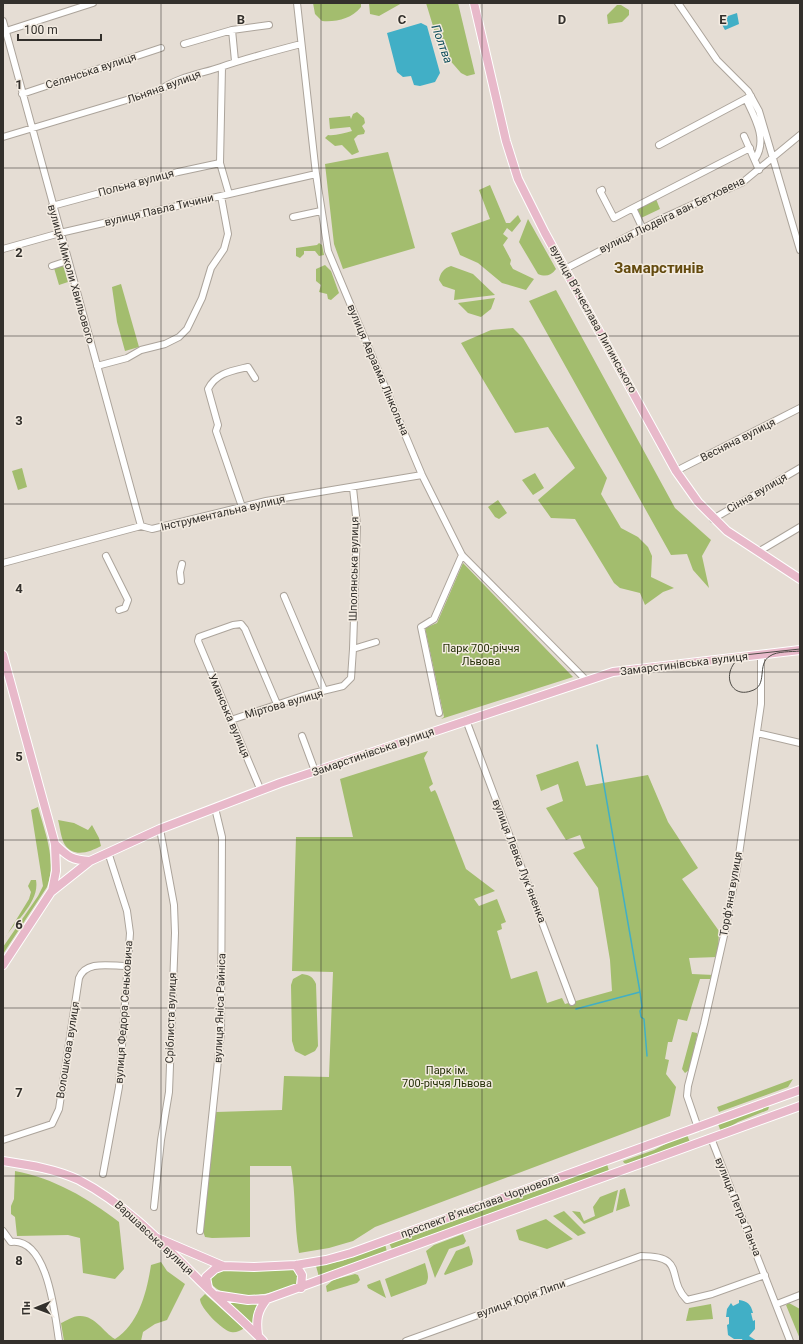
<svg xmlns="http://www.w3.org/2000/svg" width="803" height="1344" font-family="Roboto,sans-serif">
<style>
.green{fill:#a3bd6e}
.water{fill:#41afc6}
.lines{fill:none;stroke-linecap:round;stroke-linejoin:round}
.stream{stroke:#41afc6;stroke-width:1.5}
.minor-casing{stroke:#aca49b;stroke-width:8}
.major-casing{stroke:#fff;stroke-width:10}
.minor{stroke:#fff;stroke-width:6}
.major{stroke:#e8b9ca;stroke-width:8}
.tram{stroke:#4d4a45;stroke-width:1}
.grid{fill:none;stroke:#33302c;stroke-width:1;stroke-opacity:0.55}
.labels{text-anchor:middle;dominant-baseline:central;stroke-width:3;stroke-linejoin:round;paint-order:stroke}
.street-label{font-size:11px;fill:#33302c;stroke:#f3ebe1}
.park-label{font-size:11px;fill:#253007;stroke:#f3ebe1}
.water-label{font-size:12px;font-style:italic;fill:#0f4e5b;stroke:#f3ebe1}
.district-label{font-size:15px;font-weight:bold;fill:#634a0e;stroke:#f3ebe1}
.grid-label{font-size:13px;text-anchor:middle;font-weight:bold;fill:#33302c;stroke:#f3ebe1;stroke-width:3;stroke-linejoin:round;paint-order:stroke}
</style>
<rect width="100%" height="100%" fill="#e5ddd4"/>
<path class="green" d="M313,3H361V7C351,19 337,22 322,21L315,14Z
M369,3H402L379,16L370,14Z
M426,3H458L475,74L467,76L461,73L440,49Z
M617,5H621L629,10V15L622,22L608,24L607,15Z
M357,112L364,118L365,123L362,126L365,131L364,134L358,135L354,139L359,152L352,155L342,145L335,146L325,138L328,135C335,136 344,133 352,131L350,127L330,129L329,118L350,116L351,119L353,114Z
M388,152L415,248L343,269L334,244L325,164Z
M490,185L506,223H510L518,215L521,221L512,232L507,228L503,234L508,238L503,245L511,260L510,264L513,269L534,279L526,290L502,283L478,263L460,255L451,233L490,219L479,190Z
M656,199L660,209L641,218L637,209Z
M528,219L556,269C551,276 545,277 538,274L519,242Z
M319,243L322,245L324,255L319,256L315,251H304V254L300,258L296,256V248L317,245Z
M63,265L68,282L59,285L54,268Z
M325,265L331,271L339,293L331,300L328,299L327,294L319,292L321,285L316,281V269Z
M451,266L473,274L495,295L454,300L455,290L443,286L439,280C440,273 444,268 451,266Z
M121,284L139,347L125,351L117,322L112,287Z
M556,290L675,508L711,540L702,556L709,588L693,570L687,554L671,555L529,301Z
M495,298L491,309L481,317L468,313L458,303Z
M513,328L523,338L607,478L601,494L621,528L638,537L648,547L652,556L651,577L674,588L663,592L645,605L640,593L620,588L614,583L575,519L551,518L538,500L575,468L548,427L515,433L461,343L491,330Z
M22,468L27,487L18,490L12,471Z
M535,473L544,488L533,495L522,480Z
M498,500L507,513L499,519L495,517L488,507Z
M463,563L573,677L441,719L444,717L425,628L437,623Z
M428,751L424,758L433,784L429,787L431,792L435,790L437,794L466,869L495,891L474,899L479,906L497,899L506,922L501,924L502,929L497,931L511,979L537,971L547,1003L562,998L565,1004L612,991L610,960L598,888L573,853L585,848L580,835L566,840L546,808L563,801L558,784L541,791L536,775L578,761L586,786L648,775L668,822L698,868L682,879L719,931L718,957L689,958L692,974L714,975L713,979H700L687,1021L678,1019L672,1042H668L665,1059L669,1060L666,1074L676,1087L670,1116L375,1227L353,1241L329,1248L299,1253C294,1224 296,1194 291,1166H250V1237L212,1238L205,1237L203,1231L216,1112L282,1110L284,1076L329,1077L333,972L292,971L296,837H353L340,779Z
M38,807C45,833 57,861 47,887L3,954V947L38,896L43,886L31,810Z
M58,820L74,823L88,830L92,825L99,838L101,846C90,852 74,858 65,845C61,839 60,827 58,820Z
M31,880H36C40,902 15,921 5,938L29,899L31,892L28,886Z
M302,974C310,975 313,977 316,984L318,1046L315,1051L305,1056L295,1051L292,1041L291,985L293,979Z
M692,1032L697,1033V1036L689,1070L685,1073L682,1069Z
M793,1079L788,1087L719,1112L717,1107Z
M767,1106L769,1107L768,1110L738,1122L721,1132L718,1124Z
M687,1135L690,1142L627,1164L624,1163L623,1161L654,1150L671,1141Z
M607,1164L609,1171L392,1249L389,1243Z
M15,1171C53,1178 88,1198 119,1222L124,1269L115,1279L83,1273L80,1238L68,1235L17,1236L15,1217L11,1214V1206L14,1199Z
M625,1188L630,1206L616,1211L620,1190Z
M618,1190L613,1212L584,1224L572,1211L580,1212L584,1221L595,1216L593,1207L600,1197Z
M564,1211L586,1233L578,1236L553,1216Z
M546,1219L573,1239L547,1249L519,1240L516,1230Z
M463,1234L466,1241L464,1244L449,1249L435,1278L426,1251L434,1245Z
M385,1244L387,1252L319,1277L316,1266L342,1261Z
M469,1246L473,1261L472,1265L445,1275L444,1274L456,1251Z
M161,1262L167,1271L185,1284L167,1320L155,1324L143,1332L141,1341H64L61,1323C66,1321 73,1316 79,1316C95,1315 103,1332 115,1339C139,1324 147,1291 151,1265Z
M425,1263C427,1271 430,1277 426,1284L391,1297L385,1279Z
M293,1270L298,1275L296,1284C271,1294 228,1307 209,1281L210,1275L218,1271Z
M355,1274L358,1275L360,1280L357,1283L327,1292L326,1286L333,1280Z
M380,1280L386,1298L368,1288L367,1285Z
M205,1294L243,1328V1329C239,1331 236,1333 231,1332C222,1330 200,1308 200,1299Z
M223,1298L260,1302L255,1326Z
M789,1303L800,1309V1339L786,1305Z
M711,1304L713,1319L686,1321L689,1308Z"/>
<path class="water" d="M737,13L739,24L725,30L719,19Z
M421,23L427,26L440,73L435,82L420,86L414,85L411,76L403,77L397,72L387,33Z
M739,1300C747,1301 751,1304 753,1313H751L753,1321L755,1320V1329L749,1336L757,1341H743L742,1339H734L728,1335L727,1325L729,1324V1317H726L727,1309L731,1303L733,1306L739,1303Z"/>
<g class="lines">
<path class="stream" d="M640,992L642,1007L640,1011L641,1017L644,1019L647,1056
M576,1009L640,992L597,745"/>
<g class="minor-casing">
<path id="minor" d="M297,3L316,174L328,251L422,475L462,555L586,680
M678,3L717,60L748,91L759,111L800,250
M3,21L141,526
M232,30L235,61
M6,31L93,3
M184,44L232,30L269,25
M222,67L220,163L229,194
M22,94L161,48
M746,99C755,118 768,140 755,159
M744,136L759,170
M3,137L160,90C178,77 200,74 221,67C247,58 274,51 301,44
M659,145L751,96
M602,190L600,191L614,218L633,208L641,225
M52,206L178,172L220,163
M633,208L750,148
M293,217L321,211
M3,249L60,233L316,174
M52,266L67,261
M565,269L661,219L743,182L800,135
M97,366L127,358L141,350L165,344L179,337L187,329L202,298L211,268L224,249L228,234L221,196
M676,471L800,408
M242,507L216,431L218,425L208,389C216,373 231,371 248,367L255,378
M713,519L800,468
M758,552L800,527
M106,556L128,600L125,608L119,610
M3,563L141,526L152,529L266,501L422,475
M181,581L180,572L182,564
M284,596L324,690
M353,649L357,525L353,488
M439,713L421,627L434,619L462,555
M231,720L306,695L343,686L351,678L353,649L376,642
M466,720L572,1002
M757,733L800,743
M302,736L315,771
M261,791L198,641L199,637L233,625L241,624L245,629L277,704
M698,1128L687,1096L688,1086L704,1024L725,931L737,868L761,704V655
M711,1138L790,1341
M3,1140L52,1124L59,1109L79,978C86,960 110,966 127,966
M103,1174L119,1087L130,933L127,911L108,852
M154,1207L161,1140L169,1092L175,933L174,905L160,829
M3,1231L11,1242C48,1237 55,1316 59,1341
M200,1231L221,1032L222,837L215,808
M777,1304L800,1295
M406,1341L641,1256C688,1256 665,1278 687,1300L712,1294L765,1275"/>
</g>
<g class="major-casing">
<path id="major" d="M474,3L506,141L518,179L545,233L676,471L698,502L727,531L800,579
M3,655L55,844L56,871L52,891
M55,844C68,857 72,860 90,861
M3,965L51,892L90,861L160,829L280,783L613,672L800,650
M3,1161C29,1165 56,1169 79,1180C127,1205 164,1245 202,1283C222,1303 244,1321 263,1341
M155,1237L223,1266L254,1267L296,1265L326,1260L351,1253L800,1090
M296,1265L302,1275L301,1288
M208,1288L206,1277L215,1269L223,1266
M215,1295L248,1300L267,1299L800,1106
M258,1335C256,1320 257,1311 267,1299"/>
</g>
<use href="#minor" class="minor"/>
<use href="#major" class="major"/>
<path class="tram" d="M800,649L744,655C720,668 728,699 751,691C769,686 756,664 770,656C777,651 791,652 800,651"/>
</g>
<path class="grid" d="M161,3V1341M321,3V1341M482,3V1341M642,3V1341M3,168H800M3,336H800M3,504H800M3,672H800M3,840H800M3,1008H800M3,1176H800"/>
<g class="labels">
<g class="street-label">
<text transform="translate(91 71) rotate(-18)">Селянська вулиця</text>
<text transform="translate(164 87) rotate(-20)">Льняна вулиця</text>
<text transform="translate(136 183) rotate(-15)">Польна вулиця</text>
<text transform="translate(159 210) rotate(-13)">вулиця Павла Тичини</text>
<text transform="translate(672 215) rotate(-26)">вулиця Людвіга ван Бетховена</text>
<text transform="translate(71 274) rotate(74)">вулиця Миколи Хвильового</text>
<text transform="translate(593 319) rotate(61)">вулиця Вʼячеслава Липинського</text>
<text transform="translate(378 370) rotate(67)">вулиця Авраама Лінкольна</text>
<text transform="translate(738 440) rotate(-27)">Весняна вулиця</text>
<text transform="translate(757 493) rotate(-30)">Сінна вулиця</text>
<text transform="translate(223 513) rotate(-13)">Інструментальна вулиця</text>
<text transform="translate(354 569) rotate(-89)">Шполянська вулиця</text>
<text transform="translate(684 664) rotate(-7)">Замарстинівська вулиця</text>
<text transform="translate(284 704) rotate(-16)">Міртова вулиця</text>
<text transform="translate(229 716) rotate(67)">Уманська вулиця</text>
<text transform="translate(373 752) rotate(-19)">Замарстинівська вулиця</text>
<text transform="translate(519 861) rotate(69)">вулиця Левка Лукʼяненка</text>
<text transform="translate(731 894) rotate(-80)">Торфʼяна вулиця</text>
<text transform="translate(220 1008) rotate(-88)">вулиця Яніса Райніса</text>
<text transform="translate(124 1012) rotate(-86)">вулиця Федора Сеньковича</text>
<text transform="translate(171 1018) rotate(-88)">Сріблиста вулиця</text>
<text transform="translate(68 1050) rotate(-81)">Волошкова вулиця</text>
<text transform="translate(480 1206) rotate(-20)">проспект Вʼячеслава Чорновола</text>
<text transform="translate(738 1207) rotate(68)">вулиця Петра Панча</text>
<text transform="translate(154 1238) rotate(43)">Варшавська вулиця</text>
<text transform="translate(521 1299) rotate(-20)">вулиця Юрія Липи</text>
</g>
<g class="park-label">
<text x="481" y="648">Парк 700-річчя<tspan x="481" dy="13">Львова</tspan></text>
<text x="447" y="1070">Парк ім.<tspan x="447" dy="13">700-річчя Львова</tspan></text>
</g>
<g class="water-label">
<text transform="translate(442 44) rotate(70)">Полтва</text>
</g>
<g class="district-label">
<text x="659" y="268">Замарстинів</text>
</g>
</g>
<g class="grid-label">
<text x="241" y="24">B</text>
<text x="402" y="24">C</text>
<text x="562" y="24">D</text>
<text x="723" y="24">E</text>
<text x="19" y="89">1</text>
<text x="19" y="257">2</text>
<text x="19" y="425">3</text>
<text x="19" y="593">4</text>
<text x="19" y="761">5</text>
<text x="19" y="929">6</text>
<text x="19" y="1097">7</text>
<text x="19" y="1265">8</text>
</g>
<rect width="803" height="1344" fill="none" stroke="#33302c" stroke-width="8"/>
<g transform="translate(36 1308) rotate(269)" stroke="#f3ebe1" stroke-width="3" paint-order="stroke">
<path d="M0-3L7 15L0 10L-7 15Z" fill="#33302c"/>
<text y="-6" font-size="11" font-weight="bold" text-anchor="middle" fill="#33302c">Пн</text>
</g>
<path d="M18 34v6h83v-6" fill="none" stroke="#33302c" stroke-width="2"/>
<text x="24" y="34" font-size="12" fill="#33302c" stroke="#f3ebe1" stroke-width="3" paint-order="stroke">100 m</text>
</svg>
